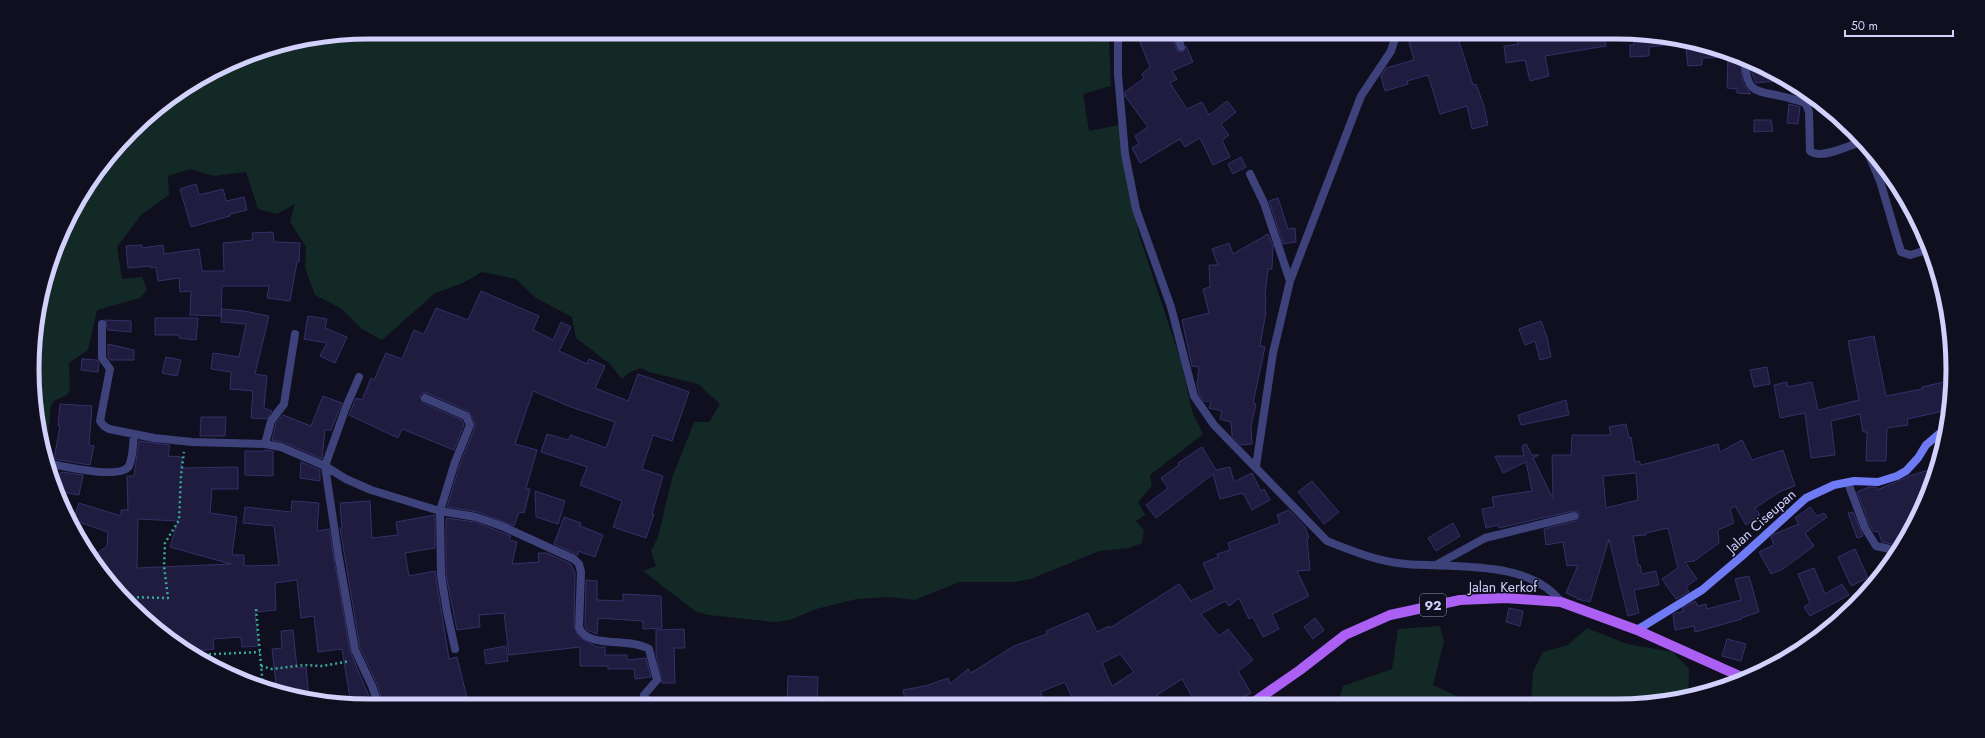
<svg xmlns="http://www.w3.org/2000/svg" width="1985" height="738" font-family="Jost,sans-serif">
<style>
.green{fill:#122926}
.building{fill:#1f1c3f;stroke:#353069;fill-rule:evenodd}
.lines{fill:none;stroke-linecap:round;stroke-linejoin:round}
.path{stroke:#37a995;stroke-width:2.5;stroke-dasharray:2 3;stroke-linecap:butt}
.minor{stroke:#3d427b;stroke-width:8}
.secondary{stroke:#6f7bf4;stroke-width:8}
.primary{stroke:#ab60f3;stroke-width:10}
.labels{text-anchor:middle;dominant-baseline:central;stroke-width:3;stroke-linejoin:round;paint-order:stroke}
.shield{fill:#0f0f20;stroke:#9797b9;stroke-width:1}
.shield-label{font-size:13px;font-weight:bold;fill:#d1d1fb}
.street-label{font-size:14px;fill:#d1d1fb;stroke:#0f0f20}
.rim{fill:none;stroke:#d1d1fb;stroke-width:5}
</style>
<rect width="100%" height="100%" fill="#0f0f20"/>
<path class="green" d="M369,32H1087L1090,42L1109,37L1111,86L1083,94L1089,131L1119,125L1139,235L1181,361L1192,411L1203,434L1150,475L1152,486L1138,502L1145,515L1136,521L1144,530L1142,543L1129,548L1099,551L1031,579L1015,582H959L915,600L888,597L857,599L816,609L790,620L775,622L708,615L695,611L643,571L656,566L651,551L658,537L672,478L694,422H709L720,404L698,384L649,372L641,368L630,372L622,379L610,364L576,338L572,317L536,298L516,279L482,272L463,283L435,293L382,340L362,329L342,309L315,295L305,268L306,247L290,222L295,204L277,214L258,209L246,172L214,176L190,169L168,176L169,195L141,215L117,247L122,279L142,277L147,290L140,298L97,310L88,350L69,363L70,389L67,395L54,401L51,406L47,449H43L39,435L35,325L50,261L77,201L147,115L201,77L260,50Z
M1440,626L1444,642L1433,685L1459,697L1467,704H1338L1343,686L1392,669L1398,629Z
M1587,628L1627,644L1673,652L1689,669L1688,695L1660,703H1531L1533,672L1543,652L1568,645Z"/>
<path class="building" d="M1136,32H1171L1177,51L1183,52L1186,46L1193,62L1172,71L1177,79L1170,83L1187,109L1202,102L1209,115L1227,101L1236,112L1221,124L1229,135L1222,140L1230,157L1213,165L1200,138L1185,147L1180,139L1140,163L1132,148L1139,144L1135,136L1148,127L1125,96V92L1144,78L1142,74L1150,67Z
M1419,32H1456L1473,85L1476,84L1484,106L1488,125L1472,129L1467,106L1440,114L1428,75L1407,81L1408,84L1385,91L1381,76L1386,68L1414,60L1407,35Z
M1516,32H1528V35L1547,32V36L1559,34L1560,38L1603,32L1606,46L1545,56L1549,76L1530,81L1525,60L1506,63L1504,46L1518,44Z
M1633,34L1676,40V44L1649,47V56L1630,57V45H1634Z
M1685,41L1703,44L1740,57L1743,83L1751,94L1737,93V89L1727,88L1728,57L1702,58V65L1688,66Z
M1751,61L1765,67L1787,80L1756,83L1751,71Z
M1792,83L1802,90L1801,96L1791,93Z
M1789,104L1800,107L1798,124L1787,123Z
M1754,120H1771L1773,131L1754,132Z
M1241,157L1246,167L1233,174L1228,164Z
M196,184L199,195L223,189L226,201L244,197L247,210L230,214V216L191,227L180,189Z
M1278,198L1288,229L1295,228L1296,242L1283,244L1269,201Z
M273,232L274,242L300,243L299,262H297L290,301L267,298L269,286H222L221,316L190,315L191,291L180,292L179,278L158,281L156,267L151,268V266L128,268L126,246L142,245V248L163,245L164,254L199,249L202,271H224L223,243L253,240L252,233Z
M1268,234L1273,246L1272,269H1268L1265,296L1266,297L1265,312H1266L1260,346L1265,347L1253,403L1256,404L1251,426L1252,444L1241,445L1232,436L1231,422L1220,419L1222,411L1209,408L1211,402L1204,401L1199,394L1197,384L1199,367L1192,366L1182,320L1209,313L1203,289L1210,287L1209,265H1218L1212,249L1229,243L1233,254Z
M481,291L539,316L533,330L553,340L561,322L571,327L559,351L587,364L589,359L605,366L595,388L628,401L638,374L689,392L672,441L653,435L642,469L663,476L652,514H654L646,538L613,527L622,501L580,485L587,467L541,452L547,434L568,440L571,435L606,448L615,422L571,407L533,391L515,444L537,450L526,488L530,489L524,513L519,512L514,526L478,512L447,507L460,464L475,427V423L468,411L427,393H422L420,396L423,403L462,420L464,425L454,450L402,429L398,438L349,415L356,398L362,400L371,378L374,380L386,353L402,359L414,330L424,334L436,308L468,320Z
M222,309L244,311L269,316L255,374L267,376L264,408L272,411L266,419L251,418L253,391L230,389L231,372L211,369L213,353L239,357L246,324L221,322Z
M308,316L327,319L325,328L347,337L335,363L320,356L327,343L304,339Z
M155,318H198L196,340L179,338V335H155Z
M105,320L131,321V332L108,330Z
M1541,321L1547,337L1551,357L1540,360L1535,341L1525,345L1519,329Z
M1874,336L1886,396L1922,389V387L1952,380L1949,410L1907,419L1908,425L1887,428L1886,461H1866L1867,432H1863L1860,414L1831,421L1835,455L1811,458L1805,413L1780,418L1774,385L1787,382L1788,387L1812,382L1818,410L1859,400L1848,341Z
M108,344L134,350V360H110L108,356Z
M166,357L181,360L177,376L162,373Z
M82,359L97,360L99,363L98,372L81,370Z
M1767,367L1770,384L1754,387L1750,370Z
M323,396L342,403L331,430H325L322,459L283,442L272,440L276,423L283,415L311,426Z
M1566,400L1569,415L1521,425L1518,415Z
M60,404L92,406L89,445L94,446L90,465L54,459L60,426H58Z
M201,417H226L225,436H200Z
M1626,424L1629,438L1631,437L1635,462L1639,461L1641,465L1669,458L1718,444L1720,452L1742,440L1752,460L1783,450L1795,486L1779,492L1755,508L1760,515L1746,525L1735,506L1730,509L1734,523L1718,530L1719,543L1694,561L1685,562L1697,579L1686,587L1689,592L1676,599L1662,579L1678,568L1668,528L1646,533V535L1633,536L1638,565H1640L1642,574L1656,571L1659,585L1634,590L1639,613L1628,616L1609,539L1590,602L1577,599V598L1566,593L1578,565L1567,566L1563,542L1546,545L1544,529L1576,521L1579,517L1578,512L1573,511L1499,528L1498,525L1486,528L1482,509L1494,507L1492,497L1532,491L1526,462L1503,473L1495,456H1524L1522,446L1526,444L1532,455H1539L1533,458L1553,499L1552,455H1571L1572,435H1611L1609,427ZM1636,473L1638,500L1606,508L1603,476Z
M139,441L170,445L168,456L182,457L181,468L238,467V489H212L210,513L237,517L232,555H244V566L279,565L274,526L243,523L245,507L291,512L292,501L319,503L317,531L329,529L350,651L373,706L351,704L342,649L318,652L314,616L301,618L297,580L275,583L276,610L255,612L258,646L242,647L241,637L213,639L214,649L188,652L164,636L91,558L107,546L108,532L73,520L79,503L121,516V510H128L127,476H134ZM138,519L178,521L170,547L231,564L137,568Z
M1202,447L1216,470L1230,467L1234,482L1252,473L1261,491L1264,489L1270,500L1252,510L1243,493L1220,499L1213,474L1156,518L1146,505L1168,488L1161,478L1179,465L1178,463Z
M265,450L273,451V476L245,475V451H264Z
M301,462L320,470V481L300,478Z
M1936,468L1913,519L1906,522L1908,530L1901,546L1882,542L1878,531L1874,532L1870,526L1857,492L1869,487H1876L1877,490L1912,475Z
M61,472L83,475L79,495L55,491Z
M1312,481L1339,512L1324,524L1298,492Z
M535,491L565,501L558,524L536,517Z
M370,501L372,538L398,535L396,522L435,515V548L405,553L409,576L435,571L449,659L457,657L469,706H384L377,684L360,648L340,528H342L340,503Z
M1810,507L1817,516L1824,513L1827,517L1805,533L1814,546L1783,569L1771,574L1759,552L1774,545L1771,537L1774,534L1799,524L1795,518Z
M1289,510L1305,527L1309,538L1307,539L1310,570L1297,571L1309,596L1272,614L1279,629L1263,637L1253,617L1249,619L1239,598L1229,606L1225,601L1201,614L1219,636L1228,629L1253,660L1238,671L1251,693L1238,700L1237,698L1227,704H1196L1182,679L1157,695L1163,704H1136L1131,697L1120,704H1116L1110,696L1090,704H1075L1065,682L1040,692L1047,704L951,705L947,700L934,705H906L903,690L925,686L948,678L950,684L968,669L971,673L1014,646L1047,634L1046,631L1088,613L1097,632L1109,626L1110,628L1179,584L1191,601L1215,589L1203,563L1218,557L1217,554L1230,550L1228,543L1280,523L1277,515ZM1120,654L1134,672L1112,686L1102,663Z
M1853,512L1863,536L1857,538L1848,513Z
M564,517L581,523L580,526L603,535L595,557L578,551V555L554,544Z
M446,518L475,522L511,536L509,540L517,542L512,564L539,562L538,553H547L571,564L575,573L574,627L579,637L597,647H605V655H627V660L646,658L651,677L635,679L634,669H608V666H580V647L509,655L504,613L479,615L480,627L457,630L446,575Z
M1453,523L1460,536L1436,551L1428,538Z
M1855,549L1868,578L1851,586L1838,557Z
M1814,568L1825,594L1842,584L1849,595L1810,616L1804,607L1810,603L1798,574Z
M1749,576L1759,612L1741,618L1742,619L1695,632L1694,626L1675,630L1673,614L1684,611L1682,608L1695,601L1698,606L1706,604L1707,609L1741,600L1735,579Z
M586,580L597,581V600L623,601V594L661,596L662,628L643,629V621L598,618L597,634L587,630L585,626Z
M1509,608L1523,611L1520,626L1506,622Z
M1315,618L1324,630L1313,639L1304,627Z
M684,629L685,648H674L675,683H662L656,654V630Z
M293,630L297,668L306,667L309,698L277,693L272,649L282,648L281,631Z
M1727,639L1746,644L1741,661L1722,656Z
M506,646L508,661L486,664L484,650Z
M788,676L818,677L817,705H787Z"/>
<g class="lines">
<path class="path" d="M127,597L168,598L164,566L165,543L179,520L181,475L184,452
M256,609L263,687
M150,622H151
M194,655L260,652
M261,666L272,669L304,665L322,666L350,661"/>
<path class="minor" d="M1118,32V75L1125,154L1136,209L1171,307L1194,396L1214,425L1327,541C1352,551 1379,562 1406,564C1453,568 1529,559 1561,602
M1176,32L1181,47
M1745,59C1746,100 1761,89 1792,99C1797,100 1802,101 1806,104L1809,112L1810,151C1819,160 1849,146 1860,142L1865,146L1880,181L1901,252L1910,255L1930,249
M1250,174L1264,203L1290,281
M102,324V358L110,369L100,421L104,426L109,429L154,438L192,442L265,444L281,447L325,466L346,479L371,490L440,511L476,517L504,527L574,559L579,564L581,572L579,627C586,649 630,637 649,649L657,680L644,695L649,705
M359,377L346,407L325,466L338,553L355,650L372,686L379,706
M425,398L466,416L470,425L455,462L440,511L441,575L447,612L455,649
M265,444L271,421L284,404L295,334
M47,463C62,466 121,480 129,466C133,458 133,443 134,435
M1256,466L1273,353L1290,281L1361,96L1391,51L1397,32
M1848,483L1865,528L1876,546L1899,551
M1436,565L1485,538L1574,516"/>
<path class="secondary" d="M1637,630L1702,590L1741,557L1806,498L1834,485L1854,481L1878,482L1897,476L1906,471L1918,458L1926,445L1946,428"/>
<path class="primary" d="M1251,704L1300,670L1345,635L1390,615L1460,600L1505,598L1561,602L1637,630L1744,678"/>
</g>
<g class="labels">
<rect class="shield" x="1420" y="594" width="26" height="22" rx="3"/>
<g class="shield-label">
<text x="1433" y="605">92</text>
</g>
<g class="street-label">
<text transform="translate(1761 521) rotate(-42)">Jalan Ciseupan</text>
<text x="1503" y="587">Jalan Kerkof</text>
</g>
</g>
<path d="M0 0H1985V738H0ZM369 39H1616A330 330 0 0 1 1946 369V369A330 330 0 0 1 1616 699H369A330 330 0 0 1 39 369V369A330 330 0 0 1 369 39Z" fill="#0f0f20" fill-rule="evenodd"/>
<path class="rim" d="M369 39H1616A330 330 0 0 1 1946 369V369A330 330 0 0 1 1616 699H369A330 330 0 0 1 39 369V369A330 330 0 0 1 369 39Z"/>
<path d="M1845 30v6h108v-6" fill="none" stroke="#d1d1fb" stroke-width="2"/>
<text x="1851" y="30" font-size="12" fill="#d1d1fb" stroke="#0f0f20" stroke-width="3" paint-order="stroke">50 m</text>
</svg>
